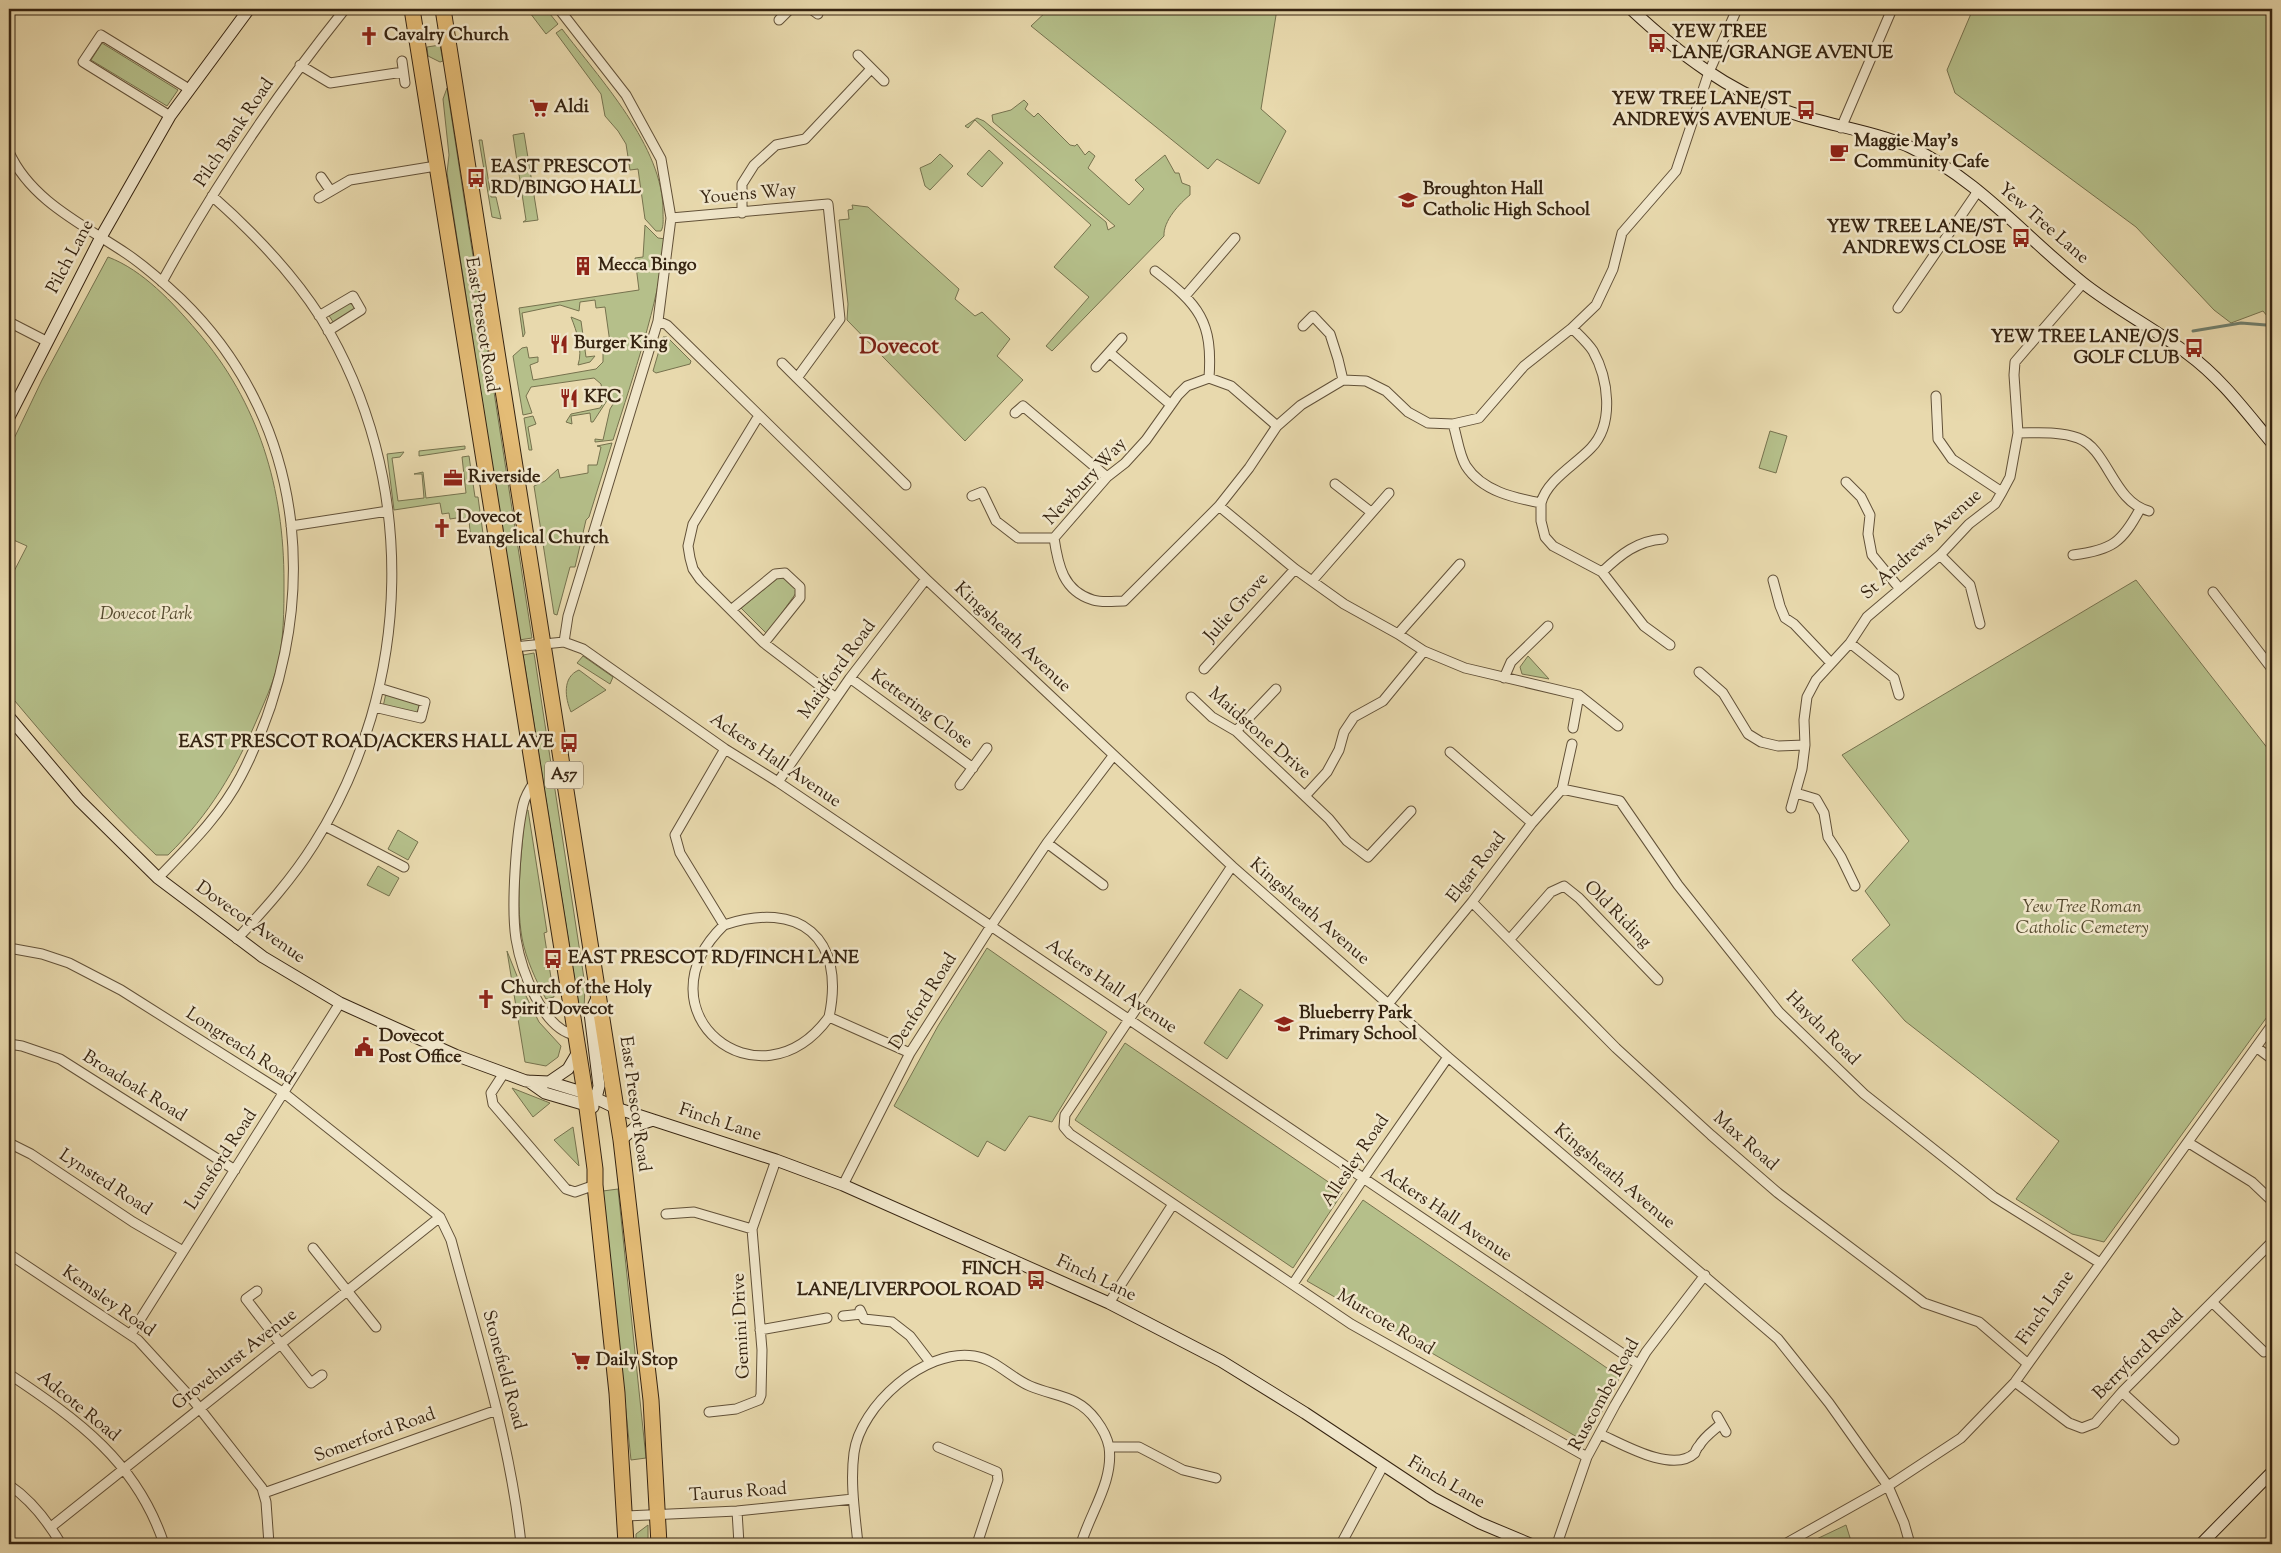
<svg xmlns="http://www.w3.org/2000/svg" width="2281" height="1553" font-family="'Sorts Mill Goudy',serif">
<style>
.green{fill:#b5bf8a;stroke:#76724e}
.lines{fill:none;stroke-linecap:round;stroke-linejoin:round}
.stream{stroke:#707e6c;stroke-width:3}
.street-casing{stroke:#625138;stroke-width:11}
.secondary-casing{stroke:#362411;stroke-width:13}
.highway-casing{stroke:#362411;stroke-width:17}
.street{stroke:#f0e6ca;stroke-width:9}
.secondary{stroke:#f0e6ca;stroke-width:11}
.highway{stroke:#e4bc76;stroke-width:15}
.labels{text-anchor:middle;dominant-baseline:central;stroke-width:5;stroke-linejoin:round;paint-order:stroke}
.shield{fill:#f0e6ca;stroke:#6e5e48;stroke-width:1}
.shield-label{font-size:16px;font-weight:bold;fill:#362411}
.poi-label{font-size:18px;font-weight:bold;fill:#362411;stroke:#f0e6ca;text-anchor:start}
.street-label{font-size:18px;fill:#362411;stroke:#f0e6ca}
.park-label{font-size:18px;font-style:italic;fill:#564b2f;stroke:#f0e6ca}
.district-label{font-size:22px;font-weight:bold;fill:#7a1f14;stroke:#f0e6ca}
</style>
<rect width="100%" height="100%" fill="#e8d9ad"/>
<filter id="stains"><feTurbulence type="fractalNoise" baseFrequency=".004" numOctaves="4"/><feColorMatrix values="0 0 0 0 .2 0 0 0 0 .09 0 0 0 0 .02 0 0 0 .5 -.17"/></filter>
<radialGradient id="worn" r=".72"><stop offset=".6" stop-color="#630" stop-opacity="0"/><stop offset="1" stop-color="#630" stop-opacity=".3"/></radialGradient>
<path class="green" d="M527,9H546L558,24L546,34Z
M1049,9H1277L1261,109L1286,131L1259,184L1217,159L1208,169L1031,26Z
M1973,9H2272V322L2263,311L2231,323L2214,310L2136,227L1955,93L1947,70Z
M562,29C599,78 664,147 663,212C663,218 664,226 661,231H656L645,219L638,169L630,170L626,144L618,131L605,116L601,94L556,33Z
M102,43L178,90L167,106L91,60Z
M440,45L443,61L440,62L428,56L427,47Z
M447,88L532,638L519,640L447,173L449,155L443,99Z
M1024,100L1028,104L1025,109L1034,117L1038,113L1070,145L1075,146L1077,144L1085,155L1089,151L1095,156L1088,168L1129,205L1144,189L1135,180L1165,155L1175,173H1179L1182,183L1190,186V195C1180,203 1163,221 1164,236L1052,351L1046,346L1089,297L1054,267L1091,225L975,120L968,128L965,126L977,118L984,121L1106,222L1108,230L1115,226L993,122L992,115L1011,110Z
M524,133L538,220L523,222L526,220L513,135Z
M479,140H482L491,197H496L501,219L492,217Z
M989,150L1003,163L982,187L967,174Z
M940,154L953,166L930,190L925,186L920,168L931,163Z
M852,205L868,207L959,289L955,299L975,316L982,312L1010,339L997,356L1023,380L965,441L847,320L848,304L839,220L849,219L848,210L853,209Z
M645,225L658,238L666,239C657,309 634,373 613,440L595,442V439L603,440L610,409L615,401L602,391L601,384L594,378L531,387L526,396L532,413L523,415L513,356L522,348L527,347L529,358L538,357V362L530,365L533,380L596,369L603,362V352L611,350L605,307L596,308L595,300L580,302L579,311L560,305L522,313L525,333L523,337L519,308L639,290L635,258L643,257Z
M108,257C143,270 173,303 197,331C259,403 284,488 284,582C284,611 284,640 277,668C272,685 265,701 258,717C235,771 210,814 168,855H156C103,805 56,750 9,694V581L27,546L9,538V449L42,380Z
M349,303L353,305L355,310L335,325L328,314Z
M571,317L581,321L586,357L595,356L590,362L578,365C583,350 577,332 571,317Z
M663,337H667L691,361L690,364L656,373L653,371Z
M603,395L608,399L593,422H591L590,413L571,416L572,424L566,422L571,414L600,408L604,402Z
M533,416L536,424L528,427L532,450H529L524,418Z
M1770,431L1787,436L1776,473L1759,468Z
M612,443L589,517L586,520L575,567H570L557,615L554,614L534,486L545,481L558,469L560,478L588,473V465H597L601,447L597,446Z
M465,446V449L419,456V451Z
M404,452L400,457L392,458L398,501L424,498L422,474H414L423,472L426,498L466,493L462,457L469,456L475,497H478L484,541L471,542L469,520H464L463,517L450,519L449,513L442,514L440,503L394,510L387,454Z
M778,578H785L796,589V593L767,634L741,608Z
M2136,580L2272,754V1010L2104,1242L2072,1234L2016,1199L2059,1141L1905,1021L1852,960L1890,925L1865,891L1909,841L1842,755Z
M534,653L585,985L584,1010L580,1013L523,655Z
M583,656L613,677L610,684L577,663Z
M1528,656L1549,679L1522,674L1520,667Z
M579,670L606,690L571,712C565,698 562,677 579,670Z
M386,693L420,704L416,716L383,707Z
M528,810L547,932L544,933L554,997L546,999C536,981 526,959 522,938C515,897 522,852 525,811Z
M398,830L418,842L408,860L388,849Z
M378,866L399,878L389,896L367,885Z
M987,948L1107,1032L1052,1122L1029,1116L1005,1151L987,1141L978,1157L894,1106L938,1026Z
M507,951L521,986L539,1022L561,1046L558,1057L546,1066L525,1062Z
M1240,989L1263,1005L1227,1059L1204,1043Z
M1125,1043L1343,1192L1293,1268L1075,1120Z
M512,1088L550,1103L533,1117Z
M573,1127L579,1166L554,1140Z
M618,1189L646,1458L631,1460L603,1191Z
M1363,1200L1620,1377L1605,1407L1584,1441L1307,1281Z
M648,1525V1544H636V1534Z
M1846,1525L1852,1544H1806Z"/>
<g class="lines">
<path class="stream" d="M2193,331L2241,323L2266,325L2272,323"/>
<g class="street-casing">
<path id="street" d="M811,9L818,14
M779,20L790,9
M858,55L884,81
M402,61L405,83
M300,65L330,83L403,72
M170,116L83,62L101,35L189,89
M1841,128L1892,9
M9,152C31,201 84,225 127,254C146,267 164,283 181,299C313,427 323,618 241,776C221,815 188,847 158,878
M321,177L330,190
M212,196C253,232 291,271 321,318C419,478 414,686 314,844C292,879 265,909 237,939
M319,198L350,180L436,166
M742,213V184L754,165L776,145L805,139L871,69
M671,218L828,204L840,319L797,378L906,485
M1155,271C1199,305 1213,321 1209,378
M162,282C215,185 276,95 345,9
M1186,295L1235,238
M1898,308L1978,191
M319,316L353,296L361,310L328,331
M658,321L667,325L926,579L1232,866L1448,1057L1778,1339L1829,1403L1888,1486L1904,1523L1910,1544
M9,322L46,341
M1303,326L1313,316L1330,334L1338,359L1343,380
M1110,353L1170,404
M782,363L797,378
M1096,367L1122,338
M1936,396L1938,439L1952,459L2002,492
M1015,413L1023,406L1107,477
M758,417L693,524L688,546L690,558L693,569L700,579L764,643L836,698
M1453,424C1457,436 1459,455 1466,466C1482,491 1514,498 1541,503V521L1545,537L1553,546L1602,572L1644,626L1670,645
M1277,426L1231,386L1209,378L1187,386L1178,395L1146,440L1125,463L1107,477L1054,538C1058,565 1063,591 1093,600C1102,603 1115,601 1124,601L1219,506L1249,468L1277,426L1301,405L1343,380L1366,381L1386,391L1408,412L1428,423L1453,424L1479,418L1524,366L1572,328L1596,305L1613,269L1622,233L1676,171L1709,72L1737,9
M2018,433C2038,433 2059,431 2078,438C2108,449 2113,502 2149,511
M1846,482L1861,497L1870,515L1868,534L1872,555L1900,589
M1335,484L1371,512
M972,496L982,492L996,521L1018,538H1054
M1541,503C1547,480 1575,465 1591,448C1615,423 1608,378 1593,351C1588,343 1579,335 1572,328
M1219,506L1295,569L1344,604L1398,634L1424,651L1465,668L1579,695L1618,726
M291,526L388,511
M1940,555L1970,585L1980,624
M2073,555C2113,550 2122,542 2140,509
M1602,572C1621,554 1637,541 1663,539
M1773,580L1780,606L1785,618L1794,624L1831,663
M1312,581L1389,493
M2213,592L2272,669
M731,610L775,574L785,573L800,587V598L764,643
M1398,634L1460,564
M564,642L583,649L725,749L778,782L1638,1364
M1850,643L1894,678L1899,695
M514,647L564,642L568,616L658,321L671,218L661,159L626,95L559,9
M1204,669L1295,569
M1699,672L1723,693L1748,734L1761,742L1778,746L1805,745
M850,678L973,768
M1504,678L1511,662L1548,626
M1191,697L1212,717L1236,731L1329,819L1347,841L1368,857L1411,811
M374,707L421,718L425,702L379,688
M1573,728L1579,695
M1236,731L1276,689
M725,749L675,835L680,853L724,925C799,900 846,937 829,1017L910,1053
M1450,752L1532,823
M535,781C530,788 525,796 523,805C516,836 511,907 516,939C521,969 542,1029 575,1035
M778,782L850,678L926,579
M960,785L987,748
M1562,789L1620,801L1678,885L1779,1012L1864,1094L1994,1197L2100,1263
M1796,793L1816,799L1824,813L1828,837L1841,857L1855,886
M1305,796L1327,772L1339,750L1344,732L1354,717L1383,701L1424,651
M1791,808L1802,769L1805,745L1804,720L1807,697L1816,680L1850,643L1867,617L1940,555L1969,524L1995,504L2002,492L2010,477L2018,433L2014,375L2015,362L2083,283
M325,826L404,867
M1047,843L1103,885
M1232,866L1065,1115L1064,1127L1070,1134L1351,1324L1587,1457
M1472,902L1616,1048L1711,1135L1778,1193L1924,1303L1979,1322L2028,1364
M724,925C635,1011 759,1113 829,1017
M1510,939L1551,892L1564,886L1579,898L1658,980
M9,948L42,954L69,963L121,990L284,1093L440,1217L451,1240C478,1341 510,1440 521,1544
M1389,1003L1472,902L1532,823L1562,789L1572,744
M9,1044L22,1046L60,1059L235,1170
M2256,1047L2272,1059
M504,1073L491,1093L493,1104L566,1189L575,1192L595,1185
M9,1143L31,1154L133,1222L183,1251
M2189,1143L2252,1182L2272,1201
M843,1185L910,1053L991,926L1047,843L1113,756
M666,1214L694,1212L752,1229
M313,1248L376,1327
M9,1254L138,1340L193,1400L262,1488L266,1502L269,1544
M1293,1284L1363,1179L1448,1057
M257,1291L246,1299L311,1383L322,1375
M1109,1303L1173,1204
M2213,1303L2264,1352
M860,1310L864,1319L892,1322L910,1336L930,1362
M843,1316L862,1314
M760,1330L827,1318
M131,1334L340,1003
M9,1374C78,1420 137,1462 164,1544
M2015,1382L2069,1423L2082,1428L2095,1423L2122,1392L2272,1242
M2122,1392L2174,1440
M709,1412L736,1409L759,1400L761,1395L762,1350L752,1229L776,1160
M1717,1416L1726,1432
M1600,1434C1622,1444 1673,1474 1695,1453C1695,1452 1698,1446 1699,1446C1704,1437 1713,1431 1721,1424
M938,1447L997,1472L998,1480L977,1544
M1109,1447H1139L1183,1470L1216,1478
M9,1485C30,1499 48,1522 61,1544
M264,1493L497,1410
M737,1511L739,1544
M626,1516L737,1511L853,1499
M51,1527L440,1217
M858,1544C855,1514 850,1483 854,1453C860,1406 925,1348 974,1356C995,1359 1011,1378 1030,1386C1056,1397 1078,1395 1096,1420C1102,1428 1107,1436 1109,1447C1114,1481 1090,1513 1081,1544
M1341,1544L1383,1466
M1557,1544L1587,1457L1615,1405L1646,1352L1705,1275
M1785,1544L1888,1486L1961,1438L2015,1382L2272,1025"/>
</g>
<g class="secondary-casing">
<path id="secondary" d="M1631,9C1678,53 1730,93 1792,113C1828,125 1877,132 1910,147C1978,179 2025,237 2083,283C2116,309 2155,329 2188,354C2221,378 2246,412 2272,443
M9,417L101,237L170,116L249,9
M9,717L79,800L158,878L263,957L340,1003L455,1055L504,1073L526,1081L549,1082L585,1093L616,1108L776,1160L843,1185L1109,1303L1221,1361L1305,1413L1433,1498L1480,1523L1530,1544
M528,1081L545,1093L593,1107
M549,1082L568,1069L578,1052
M592,1103L597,1094L599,1086L590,1013L599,994
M621,1140L638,1125L653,1120
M2201,1544L2272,1472"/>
</g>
<g class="highway-casing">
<path id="highway" d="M412,9L585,1093L595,1169V1185L617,1393L626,1544
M443,9L621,1140L651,1400L659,1544"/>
</g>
<use href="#street" class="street"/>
<use href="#secondary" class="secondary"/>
<use href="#highway" class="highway"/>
</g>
<defs>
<g id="church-bare" transform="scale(1.5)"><path d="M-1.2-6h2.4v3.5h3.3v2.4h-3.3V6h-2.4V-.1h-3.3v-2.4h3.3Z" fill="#8f2418" stroke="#f0e6ca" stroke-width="2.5" paint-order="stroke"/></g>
<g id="bus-bare" transform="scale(1.5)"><path d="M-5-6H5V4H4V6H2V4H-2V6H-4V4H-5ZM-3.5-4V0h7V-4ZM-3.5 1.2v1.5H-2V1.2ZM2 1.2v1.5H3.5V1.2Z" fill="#8f2418" stroke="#f0e6ca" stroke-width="2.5" paint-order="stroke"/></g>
<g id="supermarket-bare" transform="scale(1.5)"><path d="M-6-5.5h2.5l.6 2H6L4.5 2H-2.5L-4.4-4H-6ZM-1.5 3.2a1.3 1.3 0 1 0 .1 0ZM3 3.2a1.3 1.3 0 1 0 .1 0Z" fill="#8f2418" stroke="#f0e6ca" stroke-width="2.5" paint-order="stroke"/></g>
<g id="cafe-bare" transform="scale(1.5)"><path d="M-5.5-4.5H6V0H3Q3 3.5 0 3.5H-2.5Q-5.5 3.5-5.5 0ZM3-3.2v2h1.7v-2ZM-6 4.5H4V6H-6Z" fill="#8f2418" stroke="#f0e6ca" stroke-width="2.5" paint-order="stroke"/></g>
<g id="school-bare" transform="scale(1.5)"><path d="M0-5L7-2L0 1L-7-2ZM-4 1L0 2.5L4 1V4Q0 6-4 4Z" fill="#8f2418" stroke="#f0e6ca" stroke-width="2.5" paint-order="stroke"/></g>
<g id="building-bare" transform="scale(1.5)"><path d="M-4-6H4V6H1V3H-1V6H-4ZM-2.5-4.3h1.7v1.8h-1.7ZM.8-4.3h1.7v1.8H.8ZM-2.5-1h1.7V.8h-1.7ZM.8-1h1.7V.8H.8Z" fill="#8f2418" stroke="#f0e6ca" stroke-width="2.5" paint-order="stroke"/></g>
<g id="restaurant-bare" transform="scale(1.5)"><path d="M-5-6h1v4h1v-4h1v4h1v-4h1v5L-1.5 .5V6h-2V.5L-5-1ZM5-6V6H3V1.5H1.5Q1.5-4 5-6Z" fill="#8f2418" stroke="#f0e6ca" stroke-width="2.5" paint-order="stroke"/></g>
<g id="office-bare" transform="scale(1.5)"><path d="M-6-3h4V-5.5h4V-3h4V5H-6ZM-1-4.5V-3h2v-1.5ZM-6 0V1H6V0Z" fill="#8f2418" stroke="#f0e6ca" stroke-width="2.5" paint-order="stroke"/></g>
<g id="civic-bare" transform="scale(1.5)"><path d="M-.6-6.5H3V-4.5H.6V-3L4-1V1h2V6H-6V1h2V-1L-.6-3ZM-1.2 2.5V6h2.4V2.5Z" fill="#8f2418" stroke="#f0e6ca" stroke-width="2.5" paint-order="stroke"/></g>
</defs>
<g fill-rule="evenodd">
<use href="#church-bare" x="369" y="36"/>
<use href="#bus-bare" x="1657" y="43"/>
<use href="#supermarket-bare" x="539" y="108"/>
<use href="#bus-bare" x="1806" y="110"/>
<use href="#cafe-bare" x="1839" y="152"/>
<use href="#bus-bare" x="476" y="178"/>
<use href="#school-bare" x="1408" y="200"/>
<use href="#bus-bare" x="2021" y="238"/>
<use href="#building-bare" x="583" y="266"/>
<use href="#restaurant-bare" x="559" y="344"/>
<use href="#bus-bare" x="2194" y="348"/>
<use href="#restaurant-bare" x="569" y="398"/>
<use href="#office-bare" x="453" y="478"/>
<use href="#church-bare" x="442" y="528"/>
<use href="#bus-bare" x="569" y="743"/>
<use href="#bus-bare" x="553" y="959"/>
<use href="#church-bare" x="486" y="999"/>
<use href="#school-bare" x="1284" y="1024"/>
<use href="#civic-bare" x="364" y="1047"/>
<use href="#bus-bare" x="1036" y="1280"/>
<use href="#supermarket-bare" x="581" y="1361"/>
</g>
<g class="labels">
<rect class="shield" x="545" y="761.5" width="38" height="27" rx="4"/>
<g class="shield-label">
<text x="564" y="775">A57</text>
</g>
<g class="poi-label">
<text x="1672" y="33">YEW TREE<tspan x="1672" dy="21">LANE/GRANGE AVENUE</tspan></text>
<text x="384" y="36">Cavalry Church</text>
<text x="1791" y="100" text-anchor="end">YEW TREE LANE/ST<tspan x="1791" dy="21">ANDREWS AVENUE</tspan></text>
<text x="554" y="108">Aldi</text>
<text x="1854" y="142">Maggie May's<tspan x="1854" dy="21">Community Cafe</tspan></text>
<text x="491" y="168">EAST PRESCOT<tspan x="491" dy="21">RD/BINGO HALL</tspan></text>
<text x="1423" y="190">Broughton Hall<tspan x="1423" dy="21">Catholic High School</tspan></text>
<text x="2006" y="228" text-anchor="end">YEW TREE LANE/ST<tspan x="2006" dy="21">ANDREWS CLOSE</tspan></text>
<text x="598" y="266">Mecca Bingo</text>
<text x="2179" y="338" text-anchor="end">YEW TREE LANE/O/S<tspan x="2179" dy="21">GOLF CLUB</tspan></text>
<text x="574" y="344">Burger King</text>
<text x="584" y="398">KFC</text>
<text x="468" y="478">Riverside</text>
<text x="457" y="518">Dovecot<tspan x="457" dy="21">Evangelical Church</tspan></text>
<text x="554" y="743" text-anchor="end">EAST PRESCOT ROAD/ACKERS HALL AVE</text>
<text x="568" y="959">EAST PRESCOT RD/FINCH LANE</text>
<text x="501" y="989">Church of the Holy<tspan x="501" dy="21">Spirit Dovecot</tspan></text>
<text x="1299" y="1014">Blueberry Park<tspan x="1299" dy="21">Primary School</tspan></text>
<text x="379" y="1037">Dovecot<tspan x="379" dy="21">Post Office</tspan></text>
<text x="1021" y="1270" text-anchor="end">FINCH<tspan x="1021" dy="21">LANE/LIVERPOOL ROAD</tspan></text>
<text x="596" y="1361">Daily Stop</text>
</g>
<g class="street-label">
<text transform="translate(235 133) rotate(-56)">Pilch Bank Road</text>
<text transform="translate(748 195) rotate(-5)">Youens Way</text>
<text transform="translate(2043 224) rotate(41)">Yew Tree Lane</text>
<text transform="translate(71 257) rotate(-62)">Pilch Lane</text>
<text transform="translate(481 325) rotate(81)">East Prescot Road</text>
<text transform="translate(1086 482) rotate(-47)">Newbury Way</text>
<text transform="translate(1922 545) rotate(-42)">St Andrews Avenue</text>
<text transform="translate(1237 608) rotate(-48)">Julie Grove</text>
<text transform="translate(1012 638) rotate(43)">Kingsheath Avenue</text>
<text transform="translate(838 670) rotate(-54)">Maidford Road</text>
<text transform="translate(921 710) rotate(36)">Kettering Close</text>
<text transform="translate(1259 734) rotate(41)">Maidstone Drive</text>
<text transform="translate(775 761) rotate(34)">Ackers Hall Avenue</text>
<text transform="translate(1477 868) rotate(-52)">Elgar Road</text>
<text transform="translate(1309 912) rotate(41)">Kingsheath Avenue</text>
<text transform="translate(1617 915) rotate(45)">Old Riding</text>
<text transform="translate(250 923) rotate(35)">Dovecot Avenue</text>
<text transform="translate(1111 987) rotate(34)">Ackers Hall Avenue</text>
<text transform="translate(924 1002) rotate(-58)">Denford Road</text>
<text transform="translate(1822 1029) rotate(45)">Haydn Road</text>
<text transform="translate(240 1047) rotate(33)">Longreach Road</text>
<text transform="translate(134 1087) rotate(32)">Broadoak Road</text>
<text transform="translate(634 1104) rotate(82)">East Prescot Road</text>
<text transform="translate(720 1123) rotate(18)">Finch Lane</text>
<text transform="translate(1745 1142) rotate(41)">Max Road</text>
<text transform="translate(222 1160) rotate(-57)">Lunsford Road</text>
<text transform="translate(1356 1161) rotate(-56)">Allesley Road</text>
<text transform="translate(1614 1177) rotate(40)">Kingsheath Avenue</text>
<text transform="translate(105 1183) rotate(33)">Lynsted Road</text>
<text transform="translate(1446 1215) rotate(34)">Ackers Hall Avenue</text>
<text transform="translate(1096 1279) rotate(25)">Finch Lane</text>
<text transform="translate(108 1302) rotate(35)">Kemsley Road</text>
<text transform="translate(2046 1308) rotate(-55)">Finch Lane</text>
<text transform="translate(1385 1323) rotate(31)">Murcote Road</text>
<text transform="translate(742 1326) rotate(-93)">Gemini Drive</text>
<text transform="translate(2139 1355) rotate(-45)">Berryford Road</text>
<text transform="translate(235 1360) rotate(-38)">Grovehurst Avenue</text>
<text transform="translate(503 1370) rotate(75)">Stonefield Road</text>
<text transform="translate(1605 1395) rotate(-61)">Ruscombe Road</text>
<text transform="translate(78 1407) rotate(39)">Adcote Road</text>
<text transform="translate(375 1436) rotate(-20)">Somerford Road</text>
<text transform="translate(1446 1483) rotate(30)">Finch Lane</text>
<text transform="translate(738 1493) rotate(-4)">Taurus Road</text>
</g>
<g class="park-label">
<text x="146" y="615">Dovecot Park</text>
<text x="2082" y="908">Yew Tree Roman<tspan x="2082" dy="21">Catholic Cemetery</tspan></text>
</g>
<g class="district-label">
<text x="899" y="348">Dovecot</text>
</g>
</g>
<rect width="2281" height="1553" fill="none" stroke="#e8d9ad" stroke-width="30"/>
<rect x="10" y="10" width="2261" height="1533" fill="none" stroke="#362411" stroke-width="2.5"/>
<rect x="15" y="15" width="2251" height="1523" fill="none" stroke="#362411"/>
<rect width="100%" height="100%" filter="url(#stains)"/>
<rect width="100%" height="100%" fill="url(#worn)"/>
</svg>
